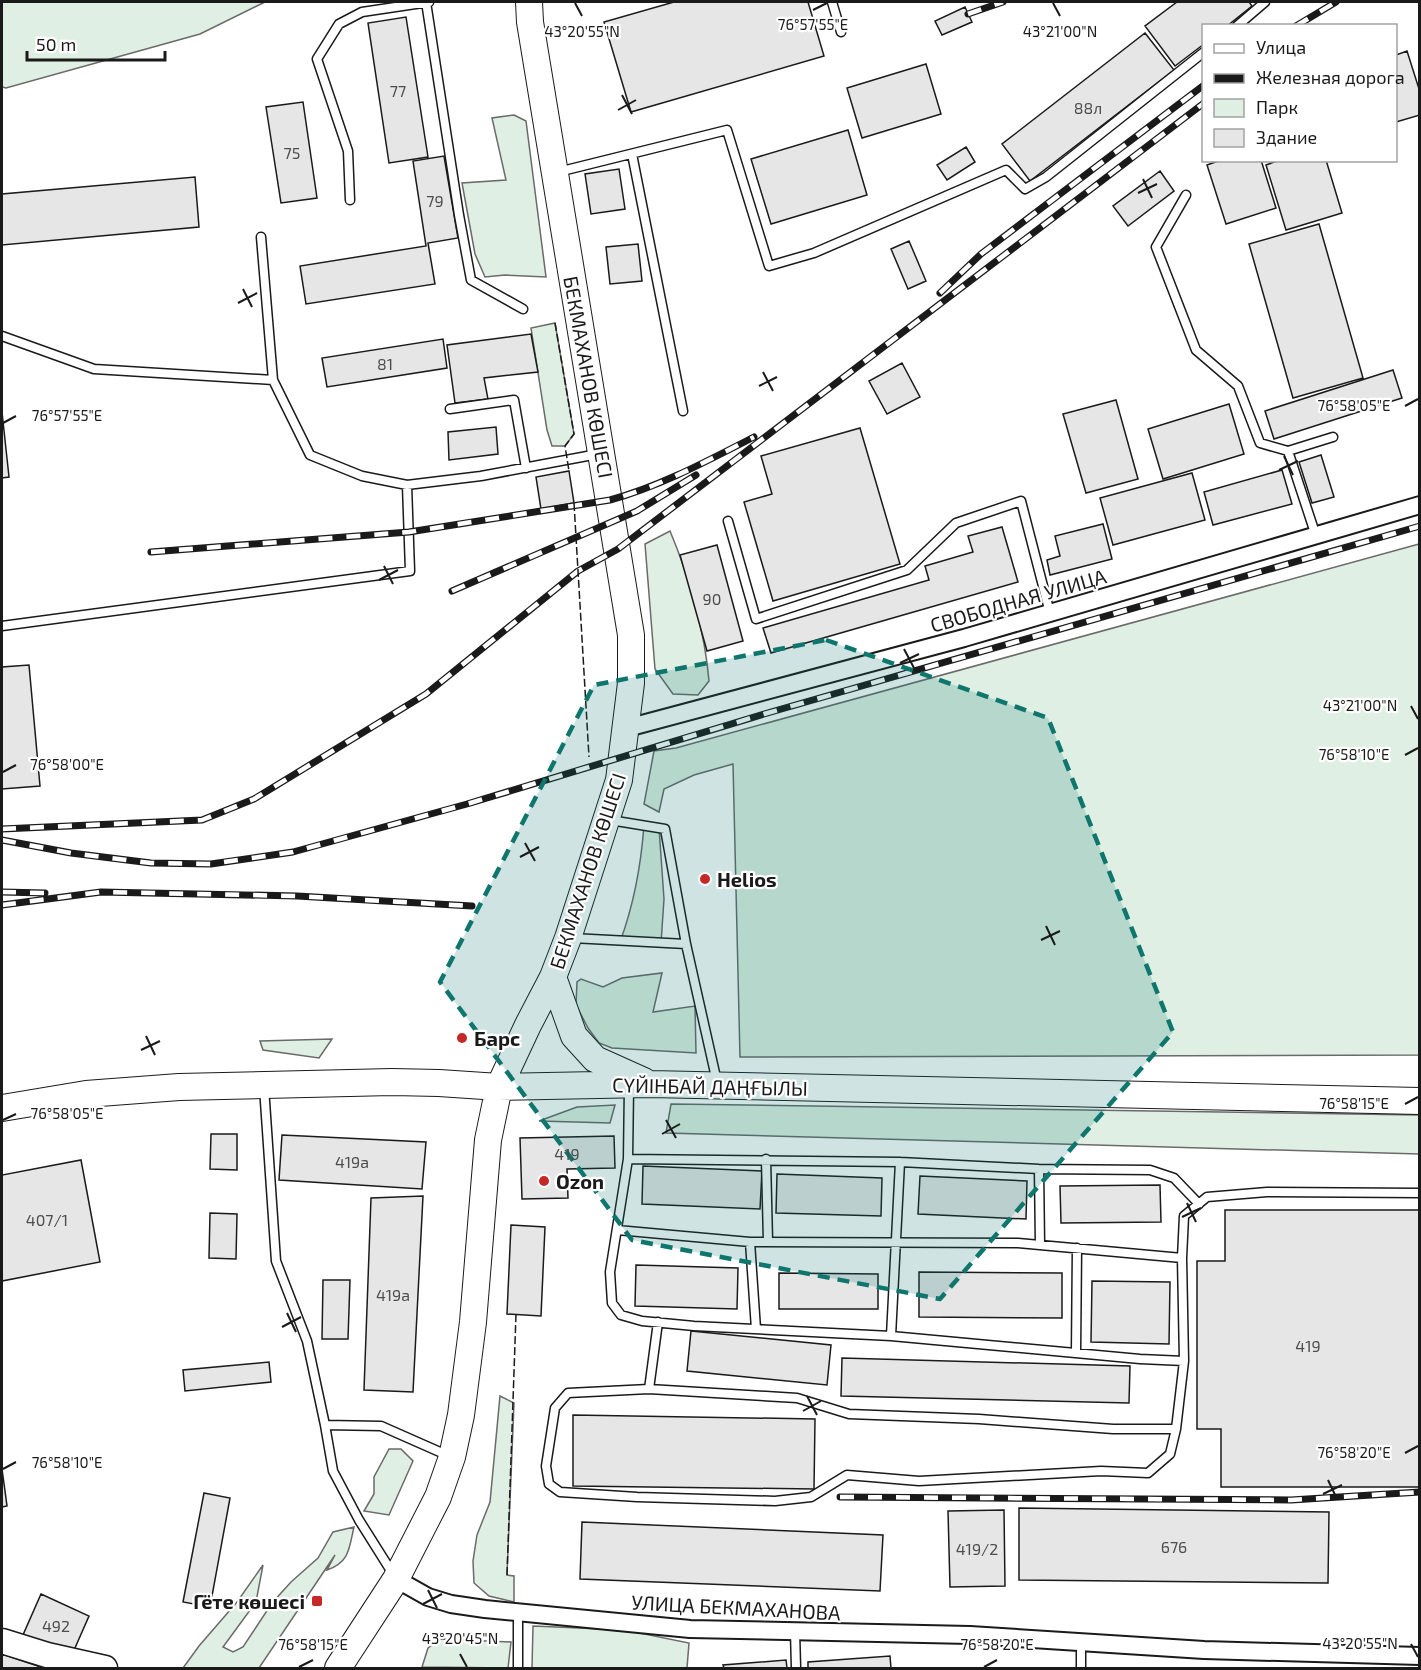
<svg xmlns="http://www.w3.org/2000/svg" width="1421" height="1670" font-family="'Exo 2',sans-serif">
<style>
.green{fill:#e0efe3;stroke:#6a6a6a;stroke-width:1.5}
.building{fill:#e6e6e6;stroke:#1a1a1a;stroke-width:1.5}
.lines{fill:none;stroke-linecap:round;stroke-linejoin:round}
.lane-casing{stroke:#1a1a1a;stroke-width:11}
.street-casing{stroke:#1a1a1a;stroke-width:20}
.secondary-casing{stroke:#1a1a1a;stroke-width:27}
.primary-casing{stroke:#1a1a1a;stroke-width:28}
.lane{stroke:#fff;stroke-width:8}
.street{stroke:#fff;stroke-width:16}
.secondary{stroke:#fff;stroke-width:24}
.primary{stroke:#fff;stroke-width:26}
.rail-casing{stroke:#1a1a1a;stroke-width:7}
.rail{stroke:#fff;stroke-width:4.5;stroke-dasharray:14;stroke-linecap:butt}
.fence{stroke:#1a1a1a;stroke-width:1.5;stroke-dasharray:8 3;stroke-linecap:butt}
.marked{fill:#0f766e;fill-opacity:0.2;stroke:#0f766e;stroke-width:4.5;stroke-dasharray:12 8;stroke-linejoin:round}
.ticks{fill:none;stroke:#1a1a1a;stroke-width:2}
.poi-dot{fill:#c62828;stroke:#fff;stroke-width:2}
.labels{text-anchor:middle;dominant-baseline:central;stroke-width:4.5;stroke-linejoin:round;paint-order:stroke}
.number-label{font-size:16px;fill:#4d4d4d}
.street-label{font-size:20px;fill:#1a1a1a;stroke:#fff}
.poi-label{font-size:20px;font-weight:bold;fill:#1a1a1a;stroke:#fff;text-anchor:start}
.ticks-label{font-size:15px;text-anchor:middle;fill:#1a1a1a;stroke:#fff;stroke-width:4.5;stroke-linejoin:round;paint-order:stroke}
</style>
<rect width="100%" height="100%" fill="#fff"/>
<path class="green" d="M2,2H265L200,34L6,88L2,87Z
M514,115L526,121L546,277L505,275L485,277L475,254L462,183L506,180L492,118Z
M555,323L574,434L565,446H552L547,430L531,328Z
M670,531C689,576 705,632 709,681L698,695L673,694L655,669L645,544Z
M1419,544V1055L740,1057L733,764L694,775L664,789L659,812L644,804L654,751L676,748Z
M644,825L659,828L664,899L661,943L620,942C634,904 641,866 644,825Z
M662,973L653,1012L695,1006L696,1053L612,1048L599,1043L588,1028L576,1005L577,982L581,979L603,987L622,978Z
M332,1039L319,1058L263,1050L260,1041Z
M671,1104L1419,1115V1154L666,1133Z
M615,1105L610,1123L539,1121L577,1107Z
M500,1396L514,1403L507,1575L514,1576V1602L489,1596L474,1583L473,1561L477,1535L490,1502Z
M389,1449H401L413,1461L389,1515L364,1511L374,1494V1477Z
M354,1527C349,1548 350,1562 327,1570L335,1555L259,1668H183L199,1646L237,1602L263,1565L256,1602L223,1647L233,1652L243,1647L272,1603L291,1582L318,1558L333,1532Z
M533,1626L625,1630L689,1643L687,1668H532Z
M440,1639L511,1642L508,1668L422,1667L428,1648Z"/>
<path class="building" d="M674,2H808L824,56L631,112L604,22Z
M1177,2H1249L1252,6L1227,26H1204V44L1175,66L1145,26Z
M965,7L972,22L942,35L935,21Z
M406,17L428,157L389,163L368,23Z
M1145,33L1174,70L1030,181L1002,144Z
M1407,51L1420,92V115L1396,122V55Z
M926,64L941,114L862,138L847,88Z
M303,102L317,198L281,203L266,107Z
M848,130L867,195L771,224L751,159Z
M966,147L975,162L947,180L937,165Z
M444,156L458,238L428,243L435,284L306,304L300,266L426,246L413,161Z
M1221,160H1261L1276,208L1226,224L1207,165Z
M1280,160H1326L1342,213L1286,230L1266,165Z
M619,169L625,209L591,214L585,174Z
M1160,171L1174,191L1128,226L1113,206Z
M195,177L199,227L2,245V194Z
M1319,224L1363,378L1293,398L1249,244Z
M909,241L926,281L908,289L891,249Z
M638,244L642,281L610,284L606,247Z
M531,334L538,372L484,378L488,399L455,403L447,345Z
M443,339L447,368L327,387L322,358Z
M902,363L920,397L887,414L869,381Z
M1393,370L1402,398L1274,439L1265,411Z
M1116,400L1138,479L1086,493L1063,414Z
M1229,404L1244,454L1163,479L1148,429Z
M2,412L9,477L2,478Z
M496,427L498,454L449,460L448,432Z
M860,428L900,564L773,601L744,502L772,494L761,456Z
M1321,455L1334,497L1312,503L1299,462Z
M1282,470L1292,504L1213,525L1204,492Z
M569,471L574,503L541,509L536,477Z
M1192,473L1205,520L1113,545L1100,498Z
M1103,524L1112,559L1050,575L1047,560L1060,556L1055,536Z
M1002,527L1018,582L771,653L763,628L929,580L925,566L973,552L968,536Z
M717,545L743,641L707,651L680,555Z
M29,665L40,786L2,789V667Z
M211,1134H237V1170L210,1169Z
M282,1135L426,1142L422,1189L279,1180Z
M614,1136L615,1168L567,1169L568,1198L522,1199L520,1138Z
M81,1160L100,1262L2,1281V1175Z
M643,1166L762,1171L760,1209L642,1204Z
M777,1174L882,1178L881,1216L776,1213Z
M920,1176L1027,1181L1026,1219L918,1214Z
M1160,1185L1161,1222L1061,1223L1060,1186Z
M423,1196L413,1392L364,1390L371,1198Z
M1225,1210H1420V1487H1221V1429H1197V1261H1225Z
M210,1213L237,1214L236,1259L209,1258Z
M511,1225L545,1227L541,1316L507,1314Z
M636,1265L738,1268L737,1309L635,1306Z
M919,1272L1062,1273V1318L919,1317Z
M779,1273L878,1274V1309H779Z
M323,1280H350L348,1339H322Z
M1092,1281L1170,1282L1169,1344L1091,1342Z
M691,1331L831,1345L827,1385L687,1371Z
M842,1358L1130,1366L1129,1403L841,1396Z
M269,1362L271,1382L185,1391L183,1370Z
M573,1415L815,1419L814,1489L573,1486Z
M2,1469L7,1506L2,1507Z
M204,1493L230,1498L210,1607L183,1602Z
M1019,1508L1329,1512L1328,1583L1019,1580Z
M1004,1510L1005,1586L950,1587L948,1511Z
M582,1522L883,1535L880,1591L580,1579Z
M41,1594L89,1616L71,1657L23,1635Z
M2,1654L38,1666V1668H2Z
M890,1656L891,1668H808V1662Z
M786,1660L787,1668H724L723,1665Z"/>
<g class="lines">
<g class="lane-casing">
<path id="lane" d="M426,2L459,215L471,280L523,309
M832,2L841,32
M1237,26L1265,2
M632,154L683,411
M558,172L727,130L769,266L814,253L1006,170L1025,189L1046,177L1204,52
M1186,195L1156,247L1196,350L1238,386L1260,443L1288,451L1316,536
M350,200L348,151L317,59L339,24L362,12L429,2
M261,237L273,380L310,455L362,476L407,485L481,476L598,454
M2,336L94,369L273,380
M450,409L514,400L526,468
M1288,451L1333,437
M728,521L756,619L907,570L956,523L1021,501L1050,613
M2,626L410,571L407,485
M610,820L665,829L686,944L717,1082
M572,938L686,944
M264,1087L276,1261L307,1341L325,1425L333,1471L359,1520L393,1574
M629,1087L628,1159L610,1272L612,1303L621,1315L642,1321L694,1326L891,1336L1140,1359L1184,1361
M628,1159L900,1162L1039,1169L1150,1170L1174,1178L1199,1204
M766,1159L768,1242
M1039,1169L1040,1245
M617,1230L750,1242L1018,1243L1182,1258
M750,1242L756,1329
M658,1322L649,1389L797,1398L849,1414L979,1419L1113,1429H1176
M891,1336L900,1162
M1076,1353L1077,1248
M649,1389L568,1393L555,1408L546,1466L549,1484L560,1492L637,1497L775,1501L811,1497L847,1475L919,1481L1101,1471L1148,1473L1170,1454L1176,1429L1184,1361L1182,1258L1184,1216L1207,1197L1267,1192L1420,1193
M325,1425L381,1426L449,1456
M518,1612V1668
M795,1631L796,1668
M1081,1642V1668"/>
</g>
<g class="street-casing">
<path id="street" d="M627,728L964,638L1420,505
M396,1579L428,1597L451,1604L485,1609L690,1629L970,1635L1204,1650L1420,1656"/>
</g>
<g class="secondary-casing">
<path id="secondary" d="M2,1641L47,1655L105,1668"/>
</g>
<g class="primary-casing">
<path id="primary" d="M553,977L574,1036L595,1059L644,1081
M2,1108L86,1094L179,1087L392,1082L439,1083L499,1087L650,1084L1420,1101
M338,1668L396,1579L438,1497L452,1457L461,1415L473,1322L488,1140L499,1087L528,1025L553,977L568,938L619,780L631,683V635L530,22L529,2"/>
</g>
<use href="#lane" class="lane"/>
<use href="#street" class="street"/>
<use href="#secondary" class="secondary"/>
<use href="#primary" class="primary"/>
<g class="rail-casing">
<path id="rail" d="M968,14L1003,2
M1296,26L1336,2
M940,293L981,254L1204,85
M151,552L409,532L610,500C661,486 707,461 754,437
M452,591L637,511L696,475
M2,829L202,820L254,799L426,694L578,571L618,549L1204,103
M2,840L71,853L151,863L211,864L293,852L467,804L764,714L1420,526
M2,892L45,893
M2,905L101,892L297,896L472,906
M840,1497L1291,1500L1420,1492"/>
</g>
<use href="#rail" class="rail"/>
<path class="fence" d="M555,323L574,434L565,446L569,471
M574,503L589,757
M507,1575L516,1314"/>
</g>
<path class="marked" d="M826,640L1048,718L1173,1032L940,1299L632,1240L440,982L594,685Z"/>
<path class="ticks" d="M575,3L582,16M1053,3L1060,16M813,10L827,3M622,95L632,114M618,110L636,100M1143,179L1152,198M1138,193L1157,184M243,289L252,307M238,303L257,293M763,372L773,391M759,386L777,377M1405,406L1418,399M3,423L16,416M1284,456L1293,475M1279,470L1298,461M384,566L393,584M379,580L398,570M904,649L914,668M900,663L919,654M1411,706L1418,719M1405,755L1418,748M3,772L16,765M525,843L535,861M520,857L539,847M1046,926L1055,945M1041,940L1060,931M146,1036L155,1055M141,1050L160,1041M1405,1104L1418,1097M3,1120L16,1114M666,1120L676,1138M662,1134L680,1124M1187,1203L1196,1222M1182,1217L1201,1208M287,1313L296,1332M282,1327L301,1317M807,1396L817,1415M803,1411L821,1401M1405,1453L1418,1446M3,1469L16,1462M1328,1480L1337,1499M1323,1494L1342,1485M428,1590L437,1608M423,1604L442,1594M1411,1644L1418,1657M460,1654L467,1667M299,1667L313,1660M984,1667L997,1660"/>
<g class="poi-dot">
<circle cx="705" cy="879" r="6"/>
<circle cx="462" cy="1038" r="6"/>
<circle cx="544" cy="1181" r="6"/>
<rect x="311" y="1595" width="12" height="12" rx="3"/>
</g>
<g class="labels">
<g class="number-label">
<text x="398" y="90">77</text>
<text x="1088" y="107">88л</text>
<text x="292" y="152">75</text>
<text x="435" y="200">79</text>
<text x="385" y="363">81</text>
<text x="712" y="598">90</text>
<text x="567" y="1153">419</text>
<text x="352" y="1161">419а</text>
<text x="47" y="1219">407/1</text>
<text x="393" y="1294">419а</text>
<text x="1308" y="1345">419</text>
<text x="1174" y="1546">676</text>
<text x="977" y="1548">419/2</text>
<text x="56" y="1625">492</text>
</g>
<g class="street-label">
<text transform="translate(589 377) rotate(80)">БЕКМАХАНОВ КӨШЕСІ</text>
<text transform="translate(1018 600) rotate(-16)">СВОБОДНАЯ УЛИЦА</text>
<text transform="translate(587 871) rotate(-72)">БЕКМАХАНОВ КӨШЕСІ</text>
<text transform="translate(710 1086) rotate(1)">СҮЙІНБАЙ ДАҢҒЫЛЫ</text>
<text transform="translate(736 1607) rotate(3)">УЛИЦА БЕКМАХАНОВА</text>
</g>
<g class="poi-label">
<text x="717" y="879">Helios</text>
<text x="474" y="1038">Барс</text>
<text x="556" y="1181">Ozon</text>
<text x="305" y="1601" text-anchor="end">Гёте көшесі</text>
</g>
</g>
<g class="ticks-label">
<text x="813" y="30">76°57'55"E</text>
<text x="582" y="37">43°20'55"N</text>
<text x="1060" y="37">43°21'00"N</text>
<text x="1354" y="411">76°58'05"E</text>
<text x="67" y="421">76°57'55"E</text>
<text x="1360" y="711">43°21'00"N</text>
<text x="1354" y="760">76°58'10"E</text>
<text x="67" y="770">76°58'00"E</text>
<text x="1354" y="1109">76°58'15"E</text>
<text x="67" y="1119">76°58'05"E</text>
<text x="1354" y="1458">76°58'20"E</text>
<text x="67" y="1468">76°58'10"E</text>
<text x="460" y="1644">43°20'45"N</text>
<text x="1360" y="1649">43°20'55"N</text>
<text x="313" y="1650">76°58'15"E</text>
<text x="997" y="1650">76°58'20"E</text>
</g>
<rect width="1421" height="1670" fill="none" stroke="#1a1a1a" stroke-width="6"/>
<rect x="1202" y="24" width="195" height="138" fill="#ffffff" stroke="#a3a3a3" stroke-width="1.5"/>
<rect x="1214" y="44" width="30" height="9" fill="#ffffff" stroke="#a3a3a3" stroke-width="1.5"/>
<text x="1256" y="54" font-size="18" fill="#1a1a1a">Улица</text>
<rect x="1214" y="74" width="30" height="9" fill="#1a1a1a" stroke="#a3a3a3" stroke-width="1.5"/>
<text x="1256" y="84" font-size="18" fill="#1a1a1a">Железная дорога</text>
<rect x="1214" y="99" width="30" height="18" fill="#e0efe3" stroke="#a3a3a3" stroke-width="1.5"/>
<text x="1256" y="114" font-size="18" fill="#1a1a1a">Парк</text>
<rect x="1214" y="129" width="30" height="18" fill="#e6e6e6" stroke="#a3a3a3" stroke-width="1.5"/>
<text x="1256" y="144" font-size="18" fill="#1a1a1a">Здание</text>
<path d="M27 51v9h138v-9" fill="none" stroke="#1a1a1a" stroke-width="3"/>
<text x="36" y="51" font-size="18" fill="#1a1a1a" stroke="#ffffff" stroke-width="4.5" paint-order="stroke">50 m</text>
</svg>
